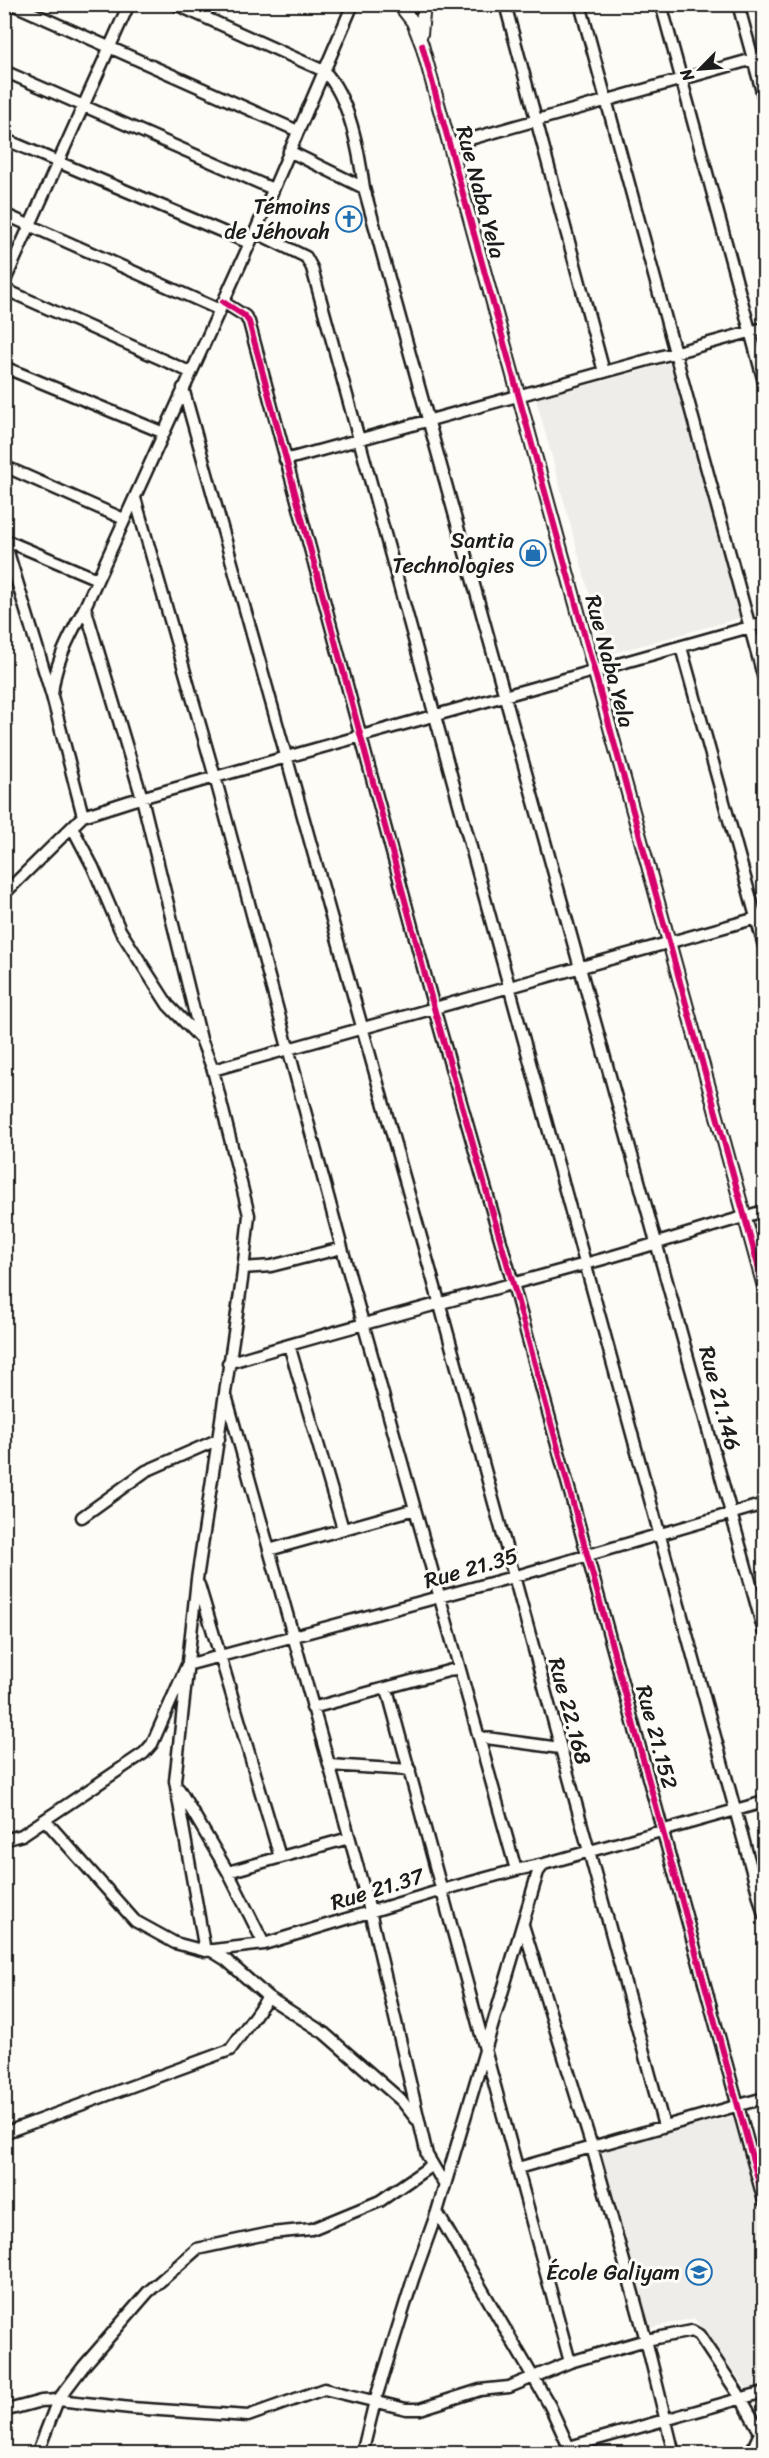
<svg xmlns="http://www.w3.org/2000/svg" width="769" height="2458" font-family="Sriracha,sans-serif">
<style>
.built{fill:#eeede9}
.lines{fill:none;stroke-linecap:round;stroke-linejoin:round}
.minor-casing{stroke:#1c1c1c;stroke-width:15}
.tertiary-casing{stroke:#1c1c1c;stroke-width:16}
.minor{stroke:#fdfcf7;stroke-width:10}
.tertiary{stroke:#fdfcf7;stroke-width:12}
.cycleway-casing{stroke:#fdfcf7;stroke-width:10}
.cycleway{stroke:#d6006c;stroke-width:6}
.labels{text-anchor:middle;dominant-baseline:central;stroke-width:6;stroke-linejoin:round;paint-order:stroke}
.street-label{font-size:22px;fill:#1c1c1c;stroke:#fdfcf7}
.poi-label{font-size:22px;fill:#1c1c1c;stroke:#fdfcf7;text-anchor:end}
</style>
<rect width="100%" height="100%" fill="#fdfcf7"/>
<filter id="ink" filterUnits="userSpaceOnUse"><feTurbulence type="fractalNoise" baseFrequency=".0167" numOctaves="2"/><feDisplacementMap in="SourceGraphic" scale="12" xChannelSelector="R" yChannelSelector="G"/><feConvolveMatrix kernelMatrix="1 2 1 2 8 2 1 2 1" color-interpolation-filters="sRGB"/></filter>
<g filter="url(#ink)">
<path class="built" d="M670,363L740,618L606,655L536,399Z
M764,1216V1257L754,1219Z
M734,2116L764,2226V2386L749,2392L694,2318L650,2328L598,2150Z"/>
<g class="lines">
<g class="minor-casing">
<path id="minor" d="M12,4L298,131
M175,4L324,71C350,98 359,152 364,188L764,1632
M505,4L604,372
M580,4L764,679
M661,4L764,382
M738,4L764,99
M204,17L210,4
M4,71L273,189
M4,139L249,243
M449,145L764,56
M289,151L364,188
M4,214L220,310
M255,232L306,257L312,268L764,1915
M4,283L129,4
M4,289L190,372
M223,302L245,316L249,322L434,1008L513,1284L764,2201
M4,367L164,433
M183,388L440,1305L664,2126
M285,460L764,328
M4,466L124,519
M135,498L215,777L342,1248L516,1870
M4,539L52,696L83,816
M5,540L97,579
M85,607L142,798L201,1039L213,1070L249,1215L242,1280L197,1579L175,1781L205,1951
M681,647L764,946
M52,696C54,663 70,636 85,607L255,232L353,4
M72,827L93,867L120,930L168,1005L200,1038
M4,894L83,816L130,801L764,623
M213,1070L764,916
M243,1268L271,1266L342,1248
M289,1345L343,1529
M228,1363C346,1327 466,1297 585,1264C645,1248 704,1228 764,1211
M227,1399L370,1911L427,2155L444,2184
M82,1517L146,1471L219,1439
M269,1550L415,1509
M199,1585L280,1857
M387,1689L570,2362
M312,1708L459,1668
M479,1737L560,1748
M329,1765L410,1770
M179,1789L228,1872L264,1944
M45,1820L135,1921L175,1943L205,1951L264,1944L442,1890L516,1870L544,1864L764,1802
M4,1840L22,1835L144,1753L152,1744L187,1665L513,1577L764,1504
M228,1872L349,1838
M523,1925L592,2147L646,2340L674,2454
M210,1950L226,1960L268,1997L324,2033L402,2101L416,2119
M4,2133L230,2050L268,1997
M518,2168L764,2098
M437,2212L550,2406L572,2454
M4,2411L41,2401L58,2400L131,2408L248,2416L324,2389L406,2409H420L480,2390L509,2387L570,2362L646,2340L692,2331L699,2335L741,2398L764,2439
M37,2454L58,2400L83,2367L148,2292L197,2249L271,2233L312,2229L380,2201L432,2165
M362,2454L375,2401L413,2279L437,2212L538,1872L544,1864
M559,2454L569,2447L764,2392
M755,2454L754,2446L760,2433"/>
</g>
<g class="tertiary-casing">
<path id="tertiary" d="M399,4L413,22L422,45L764,1287
M421,34L424,4"/>
</g>
<use href="#minor" class="minor"/>
<use href="#tertiary" class="tertiary"/>
<g class="cycleway-casing">
<path id="cycleway" d="M422,45L764,1287
M223,302L245,316L249,322L434,1008L513,1284L764,2201"/>
</g>
<use href="#cycleway" class="cycleway"/>
</g>
</g>
<defs>
<g id="church-ring" transform="scale(1.35)"><circle r="9.5" fill="#fdfcf7" stroke="#1f6fb2" stroke-width="1.5"/><path d="M-1.2-6h2.4v3.5h3.3v2.4h-3.3V6h-2.4V-.1h-3.3v-2.4h3.3Z" fill="#1f6fb2"/></g>
<g id="shop-ring" transform="scale(1.35)"><circle r="9.5" fill="#fdfcf7" stroke="#1f6fb2" stroke-width="1.5"/><path d="M-5-2.5h2.3a2.7 3.5 0 0 1 5.4 0H5L5.5 6h-11ZM-1.5-2.5h3a1.5 2.3 0 0 0-3 0Z" fill="#1f6fb2"/></g>
<g id="school-ring" transform="scale(1.35)"><circle r="9.5" fill="#fdfcf7" stroke="#1f6fb2" stroke-width="1.5"/><path d="M0-5L7-2L0 1L-7-2ZM-4 1L0 2.5L4 1V4Q0 6-4 4Z" fill="#1f6fb2"/></g>
</defs>
<g fill-rule="evenodd">
<use href="#church-ring" x="349" y="219"/>
<use href="#shop-ring" x="533" y="553"/>
<use href="#school-ring" x="699" y="2272"/>
</g>
<g class="labels">
<g class="street-label">
<text transform="translate(481 192) rotate(75)">Rue Naba Yela</text>
<text transform="translate(610 661) rotate(75)">Rue Naba Yela</text>
<text transform="translate(720 1398) rotate(75)">Rue 21.146</text>
<text transform="translate(471 1568) rotate(-16)">Rue 21.35</text>
<text transform="translate(570 1711) rotate(75)">Rue 22.168</text>
<text transform="translate(657 1737) rotate(75)">Rue 21.152</text>
<text transform="translate(377 1889) rotate(-17)">Rue 21.37</text>
</g>
<g class="poi-label">
<text x="330" y="206">Témoins<tspan x="330" dy="25">de Jéhovah</tspan></text>
<text x="514" y="540">Santia<tspan x="514" dy="25">Technologies</tspan></text>
<text x="680" y="2272">École Galiyam</text>
</g>
</g>
<rect width="769" height="2458" fill="none" stroke="#fdfcf7" stroke-width="24"/>
<rect x="12" y="12" width="745" height="2434" fill="none" stroke="#1c1c1c" stroke-width="2" filter="url(#ink)"/>
<g transform="translate(700 69) rotate(245)" stroke="#fdfcf7" stroke-width="4.5" paint-order="stroke">
<path d="M0-4.5L10 22L0 15L-10 22Z" fill="#1c1c1c"/>
<text y="-9" font-size="16" font-weight="bold" text-anchor="middle" fill="#1c1c1c">N</text>
</g>
</svg>
